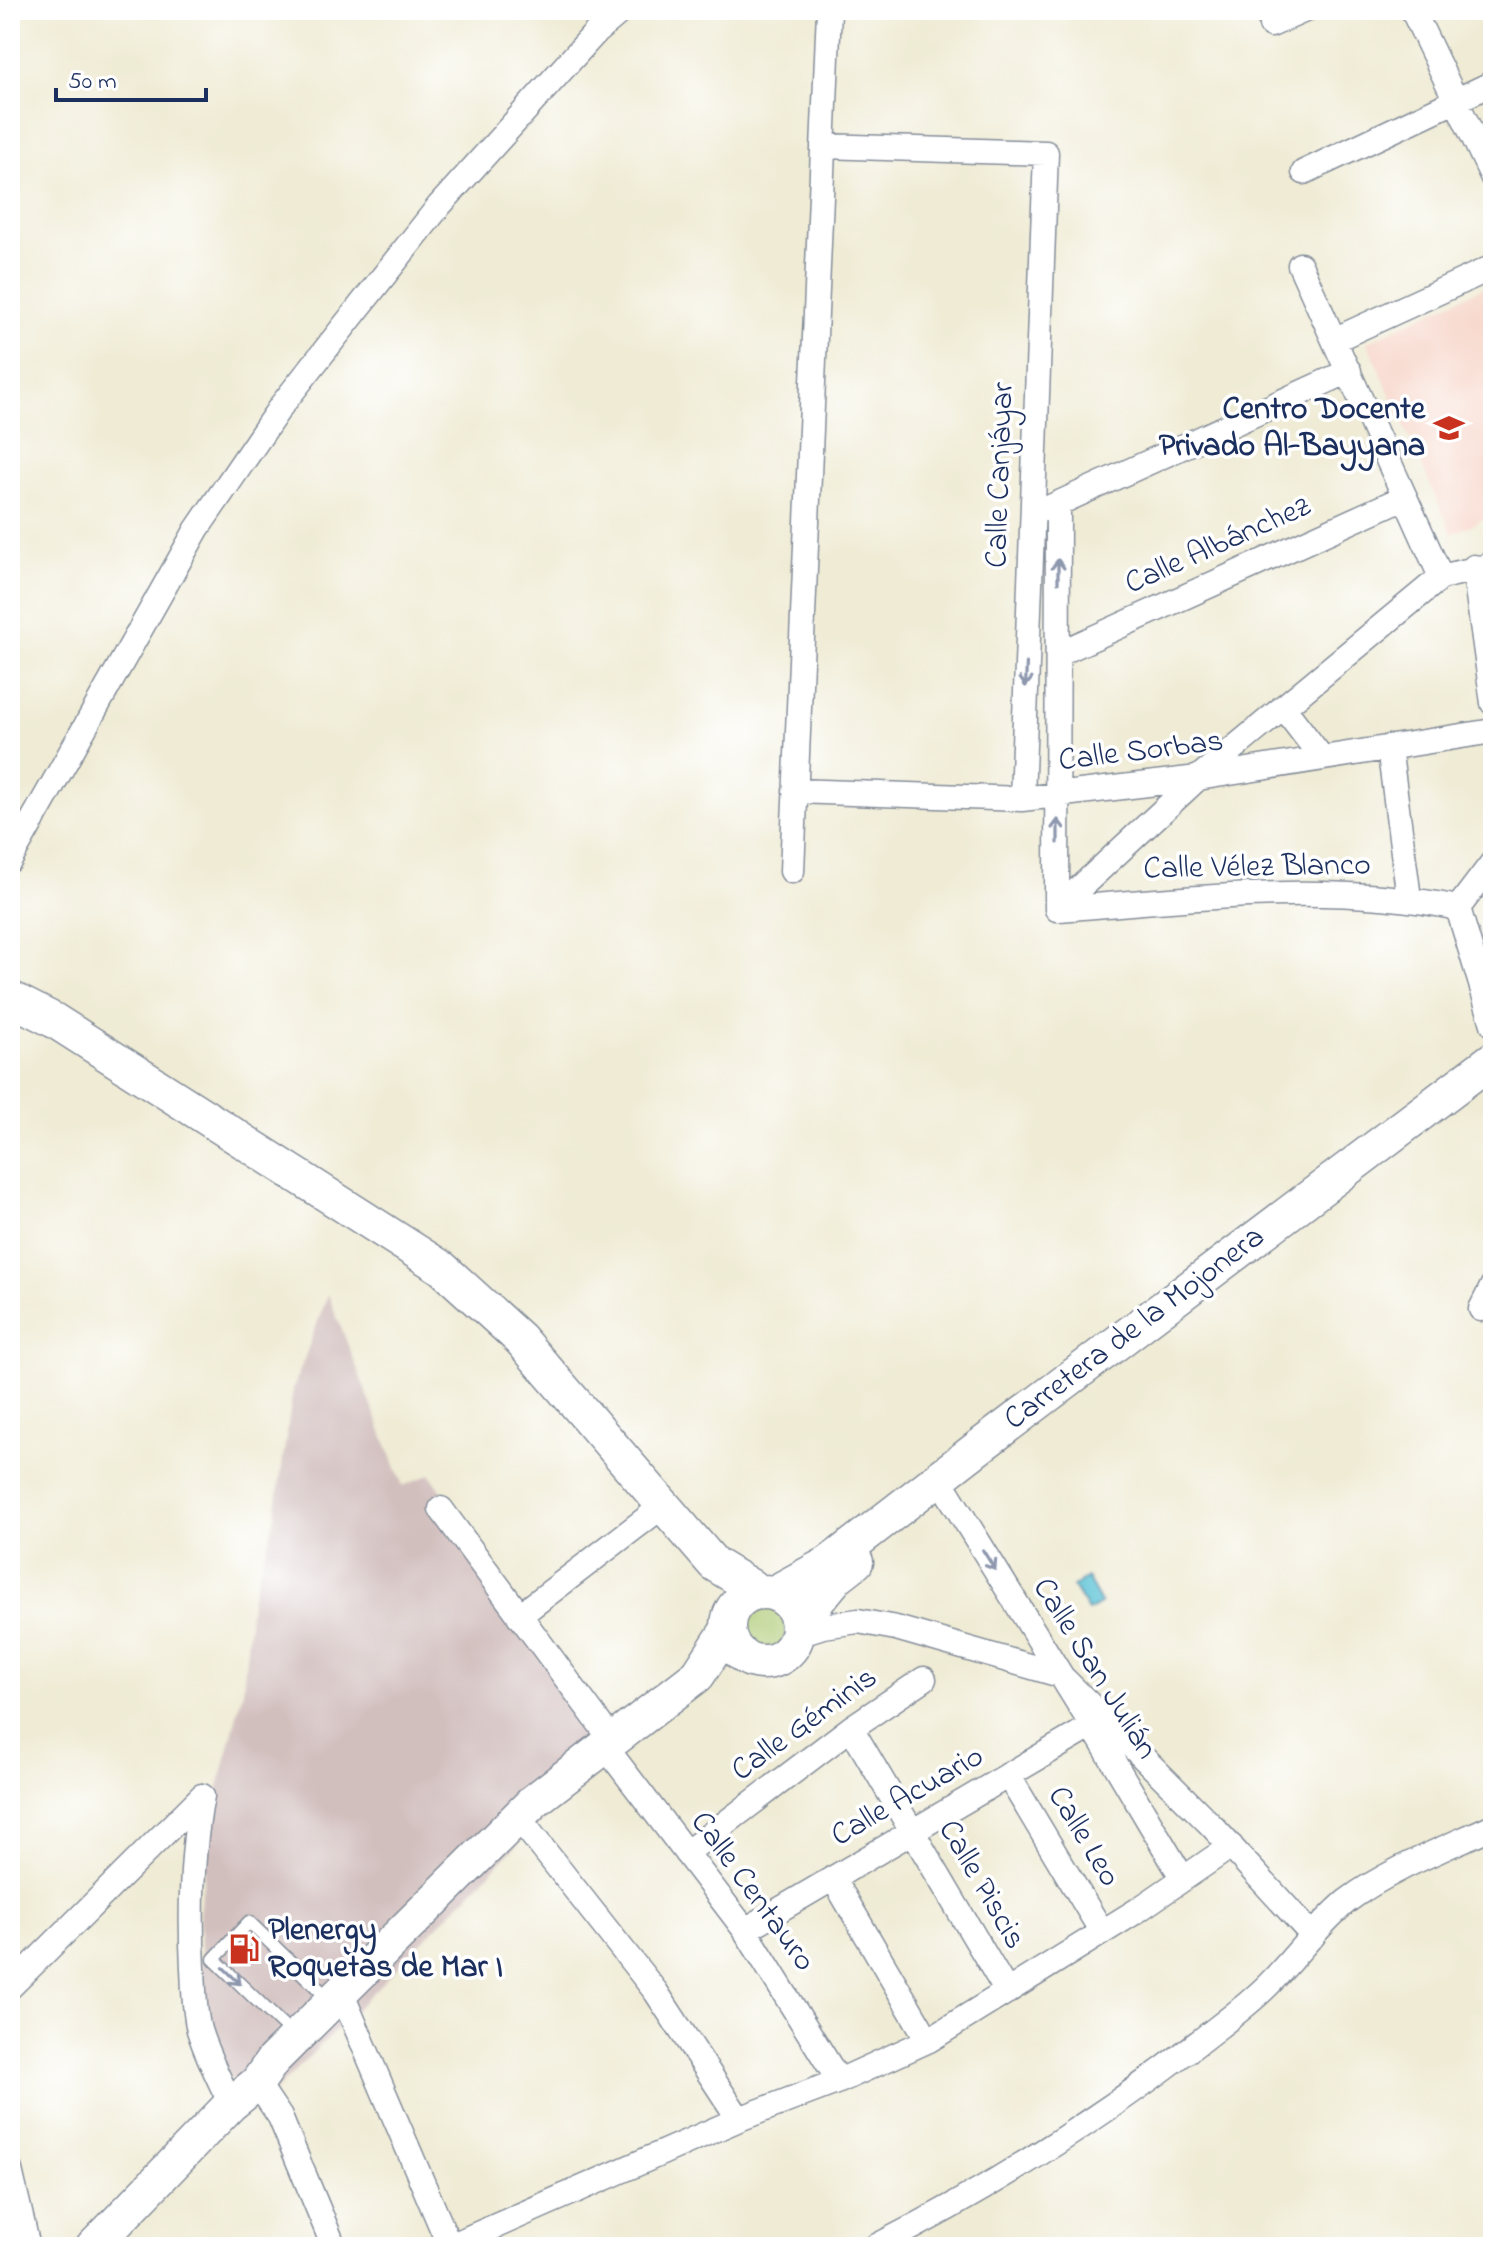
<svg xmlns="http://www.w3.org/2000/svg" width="1503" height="2257" font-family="'Indie Flower',sans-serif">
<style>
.built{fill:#f6d2c4}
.industrial{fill:#d1bfbe}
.green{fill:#abc86f;stroke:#637c66;stroke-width:2}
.water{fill:#5ac2d6;stroke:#3a789a;stroke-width:2}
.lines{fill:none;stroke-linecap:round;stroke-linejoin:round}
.lane-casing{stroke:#858d99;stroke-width:15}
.street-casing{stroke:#858d99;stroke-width:27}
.secondary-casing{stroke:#858d99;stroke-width:37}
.lane{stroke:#fff;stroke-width:12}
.street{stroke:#fff;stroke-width:24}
.secondary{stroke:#fff;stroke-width:34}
.oneway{stroke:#8d97ae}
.labels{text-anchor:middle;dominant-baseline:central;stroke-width:7;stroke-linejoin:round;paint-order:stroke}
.poi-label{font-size:32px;font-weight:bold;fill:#1b2f5e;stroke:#fff;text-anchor:end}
.street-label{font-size:32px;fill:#1b2f5e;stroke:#fff}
</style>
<rect width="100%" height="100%" fill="#fff"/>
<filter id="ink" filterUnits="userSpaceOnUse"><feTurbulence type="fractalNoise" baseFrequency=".0125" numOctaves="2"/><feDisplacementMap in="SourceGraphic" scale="16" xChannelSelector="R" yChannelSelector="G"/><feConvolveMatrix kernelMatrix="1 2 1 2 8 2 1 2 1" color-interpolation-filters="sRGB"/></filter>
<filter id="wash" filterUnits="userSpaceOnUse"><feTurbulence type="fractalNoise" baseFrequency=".006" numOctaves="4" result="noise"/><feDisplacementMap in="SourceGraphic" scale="32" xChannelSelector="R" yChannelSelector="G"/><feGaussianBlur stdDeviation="1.8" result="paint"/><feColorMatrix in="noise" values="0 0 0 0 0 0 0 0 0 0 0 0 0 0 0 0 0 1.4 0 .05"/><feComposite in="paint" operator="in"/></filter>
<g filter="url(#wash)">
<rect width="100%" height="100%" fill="#efebd4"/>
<path class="built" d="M1493,283V515L1452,534L1367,342Z"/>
<path class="industrial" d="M328,1294L403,1486L430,1474L517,1601L627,1746L521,1841L255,2112L233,2083L211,2035L203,1987L199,1913L214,1806L243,1691L251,1599L274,1522L293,1389Z"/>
<path class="green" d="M738 1628a24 24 0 1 1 48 0a24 24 0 1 1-48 0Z"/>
<path class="water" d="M1087,1578L1101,1603L1088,1611L1073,1587Z"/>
</g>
<g filter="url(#ink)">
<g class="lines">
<g class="lane-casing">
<path id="lane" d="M294,2036L214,1959L249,1922L329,1999"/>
</g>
<g class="street-casing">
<path id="street" d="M1415,15L1493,178
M1271,25L1305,10
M823,146L1046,153L1022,799
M1304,172L1493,83
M1300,265L1441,577
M1334,340L1493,267
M1046,509L1349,371
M1474,567L1493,703
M1058,654L1405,497
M1283,707L1322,758
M1389,747L1409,898
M795,791L1022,799L1198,778L1493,731
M10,860L197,529L281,406L439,206L596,32L622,10
M792,871L829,10
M1458,908L1493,1024
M1458,908L1493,862
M1057,909L1198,778L1441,577L1493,565
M1057,909L1058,505
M1057,909C1190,899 1326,881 1458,908
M1481,1309L1493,1285
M948,1493L1093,1727L1183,1879
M441,1509L611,1739
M519,1616L664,1505
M798,1634L823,1626L858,1621L896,1628L1060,1675L1212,1826L1313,1936
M851,1728L1007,1992
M604,1745L745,1930L839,2081
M1008,1775L1102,1932
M202,1796C191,1854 190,1910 193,1968C194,1988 194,2011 199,2030C207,2056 219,2079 231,2104
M518,1817L656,1992L739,2119
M686,1853L851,1728L924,1679
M833,1878L928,2040
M745,1930L1104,1719
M10,1987L202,1796
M341,1992L450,2247
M257,2083L280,2117L334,2247
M10,2170L28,2247
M448,2247L739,2119L839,2081L929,2040L1138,1910L1231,1846
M875,2247C996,2186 1110,2112 1217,2028C1234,2015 1253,2000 1268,1985C1295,1958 1318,1925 1347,1901C1386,1871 1448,1847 1493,1826"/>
</g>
<g class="secondary-casing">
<path id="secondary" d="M10,998L55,1021L442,1268L520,1339L714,1564L760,1592
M728 1627a35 35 0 1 1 70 0a35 35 0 1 1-70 0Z
M774,1593L829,1563L979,1447L1493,1059
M799,1623L838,1576L856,1562
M93,2247L231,2104L257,2083L273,2060L534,1801L698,1675L728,1629"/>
</g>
<use href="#lane" class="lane"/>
<use href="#street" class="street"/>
<use href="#secondary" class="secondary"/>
</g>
<defs><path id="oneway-shaft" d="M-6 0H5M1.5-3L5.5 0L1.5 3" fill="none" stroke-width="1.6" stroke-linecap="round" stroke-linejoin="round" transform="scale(2)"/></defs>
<g class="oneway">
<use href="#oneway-shaft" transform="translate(1058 571) rotate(-90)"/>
<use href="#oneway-shaft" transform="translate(1026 675) rotate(92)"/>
<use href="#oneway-shaft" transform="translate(1058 831) rotate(-90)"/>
<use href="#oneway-shaft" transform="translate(989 1560) rotate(58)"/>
<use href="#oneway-shaft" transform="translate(232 1976) rotate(44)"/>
</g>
</g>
<defs>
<g id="university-bare" transform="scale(2.4)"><path d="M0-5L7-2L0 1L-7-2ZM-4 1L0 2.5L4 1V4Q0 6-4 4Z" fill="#c8321e" stroke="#fff" stroke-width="2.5" paint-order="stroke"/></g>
<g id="fuel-bare" transform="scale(2.4)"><path d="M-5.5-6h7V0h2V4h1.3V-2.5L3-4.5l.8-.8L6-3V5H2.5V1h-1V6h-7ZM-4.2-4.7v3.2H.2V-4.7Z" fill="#c8321e" stroke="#fff" stroke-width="2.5" paint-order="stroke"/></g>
</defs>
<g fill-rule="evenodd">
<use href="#university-bare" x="1449" y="428"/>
<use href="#fuel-bare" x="244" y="1949"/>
</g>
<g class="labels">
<g class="poi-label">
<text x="1425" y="410">Centro Docente<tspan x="1425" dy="37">Privado Al-Bayyana</tspan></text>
<text x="268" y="1931" text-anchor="start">Plenergy<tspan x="268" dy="37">Roquetas de Mar I</tspan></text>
</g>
<g class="street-label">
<text transform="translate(1001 475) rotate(-88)">Calle Canjáyar</text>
<text transform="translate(1218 546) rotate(-24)">Calle Albánchez</text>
<text transform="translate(1141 752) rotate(-7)">Calle Sorbas</text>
<text transform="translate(1257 868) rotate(-1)">Calle Vélez Blanco</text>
<text transform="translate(1135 1329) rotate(-37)">Carretera de la Mojonera</text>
<text transform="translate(1094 1669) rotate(58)">Calle San Julián</text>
<text transform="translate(805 1725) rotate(-36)">Calle Géminis</text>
<text transform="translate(908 1797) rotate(-30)">Calle Acuario</text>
<text transform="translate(1083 1837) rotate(59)">Calle Leo</text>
<text transform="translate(981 1885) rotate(60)">Calle Piscis</text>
<text transform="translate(752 1892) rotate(54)">Calle Centauro</text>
</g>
</g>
<rect width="1503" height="2257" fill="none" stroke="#fff" stroke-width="40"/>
<path d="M56 88v12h150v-12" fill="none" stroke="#1b2f5e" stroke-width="4"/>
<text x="68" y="88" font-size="24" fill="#1b2f5e" stroke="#ffffff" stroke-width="6" paint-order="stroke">50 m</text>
</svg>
